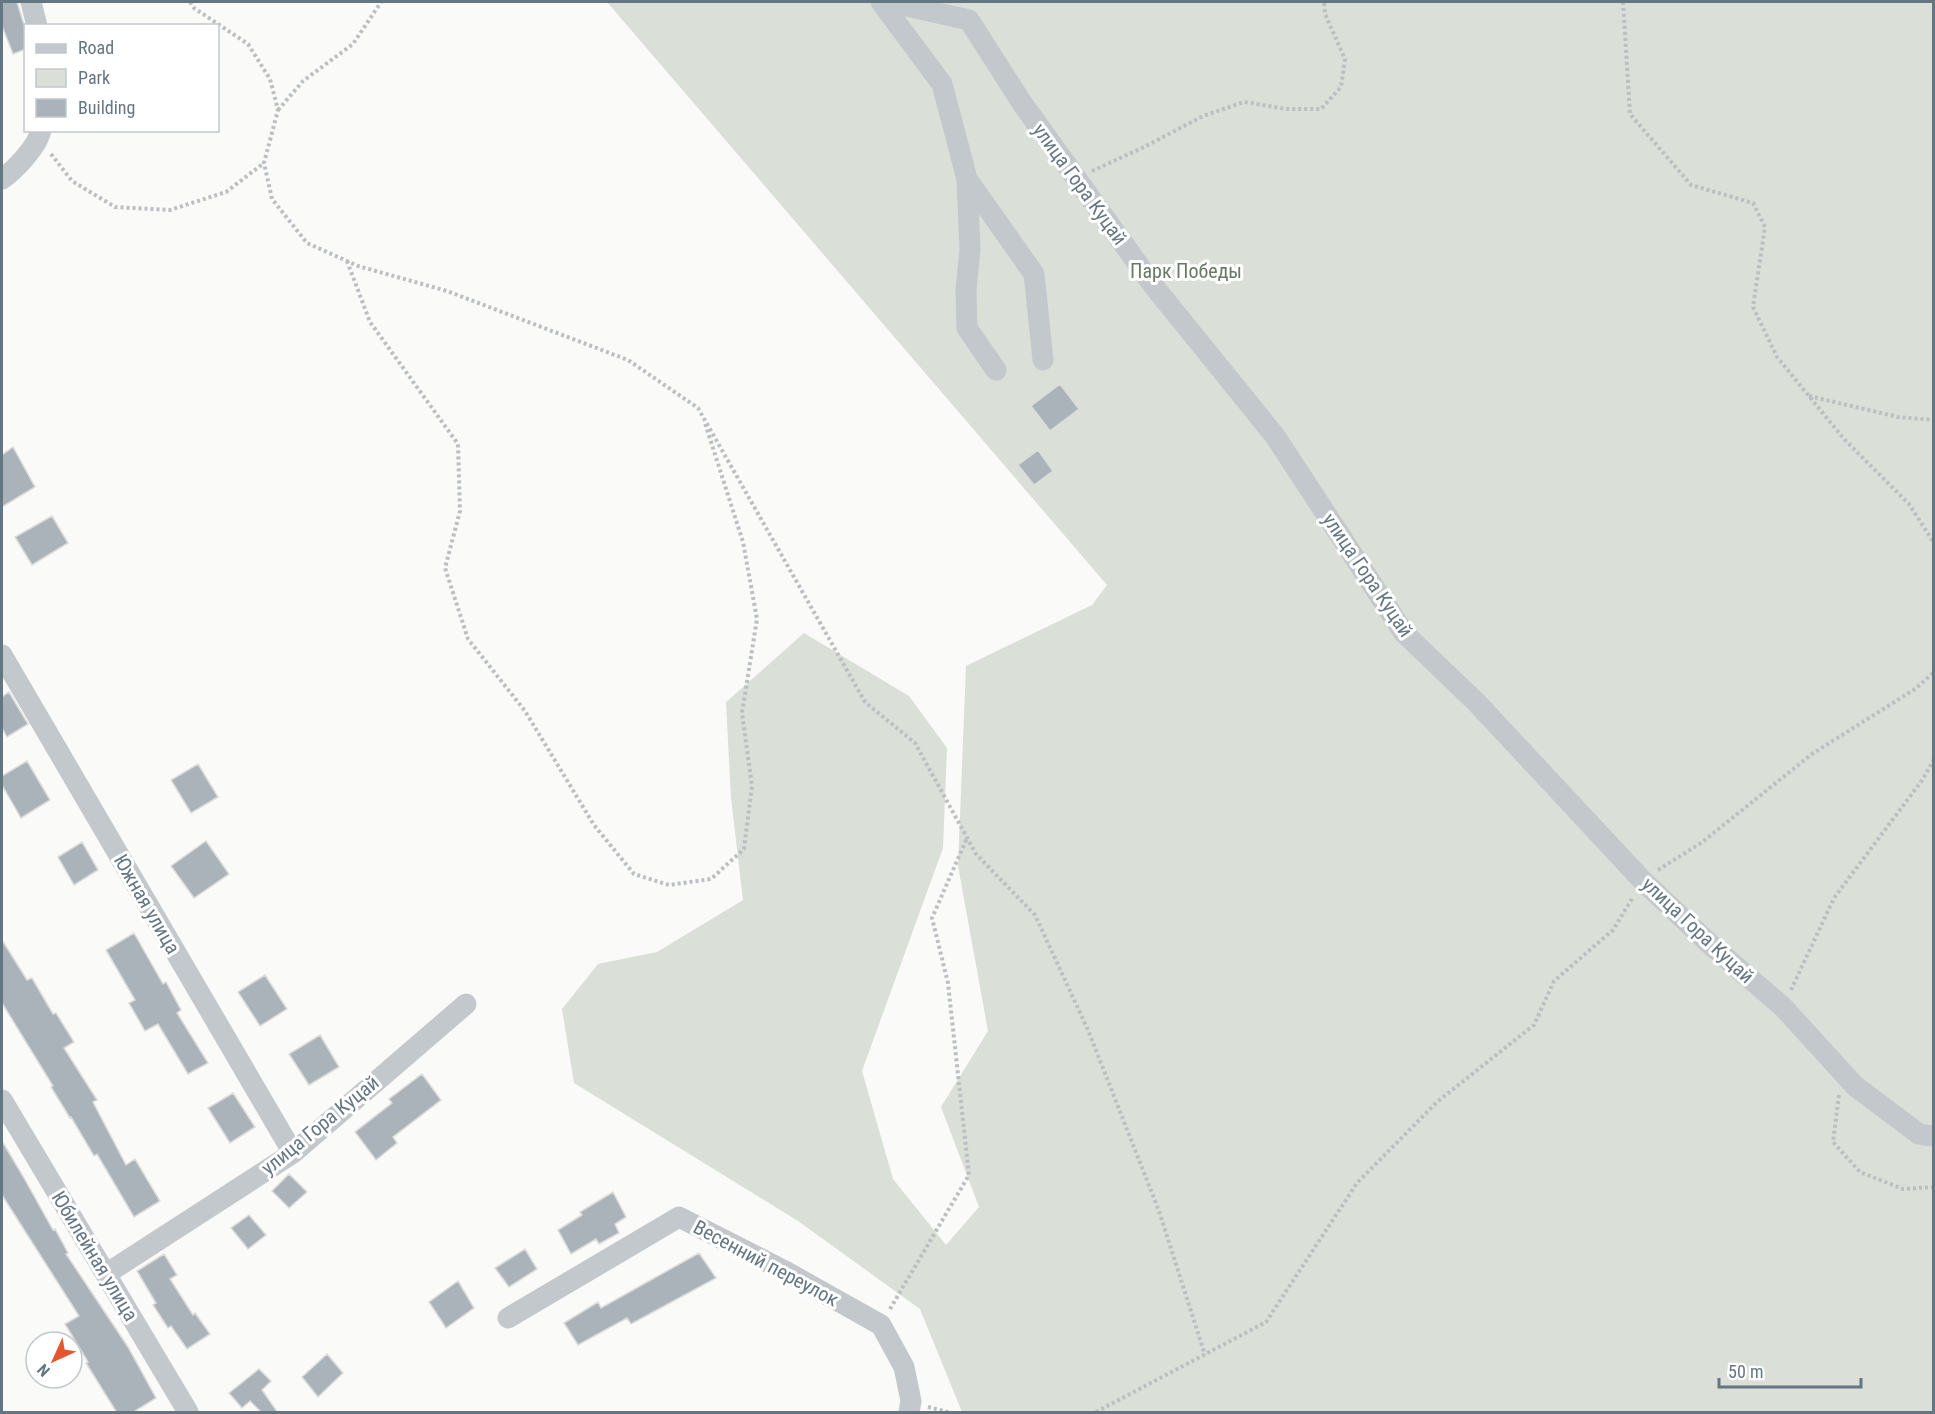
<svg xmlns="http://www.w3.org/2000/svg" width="1935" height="1414" font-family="'Roboto Condensed',sans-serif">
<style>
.green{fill:#dadfd7}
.building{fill:#aab3b9;stroke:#dcdcda;stroke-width:1.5}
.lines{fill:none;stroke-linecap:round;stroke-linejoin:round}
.path{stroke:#bbbfc2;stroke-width:4;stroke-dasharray:3 3;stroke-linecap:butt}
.minor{stroke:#c3c8cc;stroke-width:21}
.labels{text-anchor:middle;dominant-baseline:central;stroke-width:6;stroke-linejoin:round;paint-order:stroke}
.street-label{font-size:20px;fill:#657683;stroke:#fff}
.park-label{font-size:20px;fill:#687a64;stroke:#fff}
</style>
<rect width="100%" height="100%" fill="#fafaf8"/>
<path class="green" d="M607,2H1933V1412H962L920,1309L798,1221L574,1083L562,1009L598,964L657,952L743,900L731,798L726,702L804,633L909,696L947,748L943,848L862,1071L893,1179L946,1245L979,1207L941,1107L988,1031L958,866L966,666L1092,605L1107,585Z"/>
<path class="building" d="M2,2H17L26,31V49L13,54L2,26Z
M1060,384L1079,409L1050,431L1031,406Z
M13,447L35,487L2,507V455Z
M1038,450L1053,471L1034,485L1018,465Z
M52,516L68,543L32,565L15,537Z
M9,692L28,724L7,737L2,728V697Z
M27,761L50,800L21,818L2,785V776Z
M198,764L218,797L191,813L171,780Z
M206,841L229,874L194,898L171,866Z
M82,842L98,870L74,885L58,857Z
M134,933L163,984L166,982L181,1010L177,1013L208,1063L188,1074L158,1024L145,1031L129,1003L135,1000L106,950Z
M2,940L27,980L32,978L53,1014L56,1013L74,1042L64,1048L97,1100L93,1102L126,1165L135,1159L160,1201L134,1217L97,1154L94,1156L71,1117L70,1118L51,1087L53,1086L2,1003Z
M265,975L287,1009L260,1026L238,992Z
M320,1035L339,1067L309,1085L289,1054Z
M422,1074L441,1100L393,1137L397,1143L376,1160L355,1132L392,1103L389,1099Z
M233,1093L255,1127L230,1143L208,1108Z
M2,1141L24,1178L53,1230L55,1229L68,1253L66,1254L128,1347L156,1398L132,1413H117L86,1363L88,1362L65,1324L79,1316L2,1195Z
M289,1174L307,1192L289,1208L272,1191Z
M613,1192L626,1217L615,1224L619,1233L599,1244L596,1239L571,1254L558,1230L582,1215L580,1212Z
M249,1215L266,1235L248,1249L231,1228Z
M525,1249L537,1269L509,1287L495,1268Z
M699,1253L716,1278L631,1324L627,1318L578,1345L564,1323L598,1302L601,1308Z
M164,1254L177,1275L170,1279L193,1315L195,1313L210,1334L187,1349L171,1326L168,1328L153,1305L156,1303L137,1271Z
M458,1281L474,1308L446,1328L429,1302Z
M327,1354L343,1373L318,1397L302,1377Z
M259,1369L271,1381L262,1390L278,1413H262L250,1401L242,1408L229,1393Z"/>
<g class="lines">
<path class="path" d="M190,2L194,8L248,44L270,79L278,110L264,163L272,199L307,243L358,266L447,291L628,360L698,408L865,702L915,743L976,854L1035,915L1088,1030L1159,1211L1205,1355
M1623,2L1630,114L1691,185L1753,203L1765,227L1753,307L1777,357L1844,439L1909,504L1934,543
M278,110L303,81L353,44L381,2
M51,154L72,181L115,207L170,210L226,192L264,163
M1092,171L1144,147L1203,116L1244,102L1287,109H1321L1341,87L1345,59L1325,14L1324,2
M347,261L370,322L458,444L460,511L445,568L468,639L525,711L594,825L634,874L669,885L711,879L744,849L752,786L742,713L757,619L743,542L705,423
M1809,396L1898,417L1934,420
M1658,870L1701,843L1812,754L1915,689L1934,672
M1791,990L1834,898L1923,779L1934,759
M1839,1095L1833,1142L1860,1172L1903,1189L1934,1187
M890,1309L969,1175L948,983L932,918L967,838
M928,1407L948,1412
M1096,1412L1266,1322L1357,1183L1437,1102L1534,1025L1554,981L1613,930L1633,897"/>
<path class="minor" d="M31,2L37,26
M881,2L942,84L967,179L1034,274L1043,360
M889,2L969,20L1022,103L1156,289L1275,436L1404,633L1477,703L1643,881L1712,946L1783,1007L1855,1086L1919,1134L1934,1136
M2,179C15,170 38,146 41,130
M967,179L970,250L966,290L967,328L996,370
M2,655L293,1153
M2,1100L188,1412
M106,1274L293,1153L466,1004
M508,1318L679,1217L785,1271L881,1325L904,1367L911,1401L909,1412"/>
</g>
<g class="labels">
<g class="street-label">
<text transform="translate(1080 184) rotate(54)">улица Гора Куцай</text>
<text transform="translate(1368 575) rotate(56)">улица Гора Куцай</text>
<text transform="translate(147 904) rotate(60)">Южная улица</text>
<text transform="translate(1698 930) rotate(43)">улица Гора Куцай</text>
<text transform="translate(320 1125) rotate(-39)">улица Гора Куцай</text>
<text transform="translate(95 1256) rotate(59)">Юбилейная улица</text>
<text transform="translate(766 1263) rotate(28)">Весенний переулок</text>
</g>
<g class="park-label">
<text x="1186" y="271">Парк Победы</text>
</g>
</g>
<rect width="1935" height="1414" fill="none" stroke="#657683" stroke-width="6"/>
<rect x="24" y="24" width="195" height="108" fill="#ffffff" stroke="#c1c8cd" stroke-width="1.5"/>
<rect x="36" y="44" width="30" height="9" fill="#c3c8cc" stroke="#c1c8cd" stroke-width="1.5"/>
<text x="78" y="54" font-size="18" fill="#657683">Road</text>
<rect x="36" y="69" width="30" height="18" fill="#dadfd7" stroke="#c1c8cd" stroke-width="1.5"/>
<text x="78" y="84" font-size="18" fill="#657683">Park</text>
<rect x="36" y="99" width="30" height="18" fill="#aab3b9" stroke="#c1c8cd" stroke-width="1.5"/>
<text x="78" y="114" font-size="18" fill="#657683">Building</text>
<g transform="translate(54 1360) rotate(225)"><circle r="28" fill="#ffffff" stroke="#c1c8cd" stroke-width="1.5"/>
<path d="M0-4.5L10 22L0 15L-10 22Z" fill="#e4572e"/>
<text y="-9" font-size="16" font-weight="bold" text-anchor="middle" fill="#657683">N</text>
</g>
<path d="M1719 1378v9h142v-9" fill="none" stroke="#657683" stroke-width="3"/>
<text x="1728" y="1378" font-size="18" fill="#657683" stroke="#ffffff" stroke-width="4.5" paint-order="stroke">50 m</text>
</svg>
